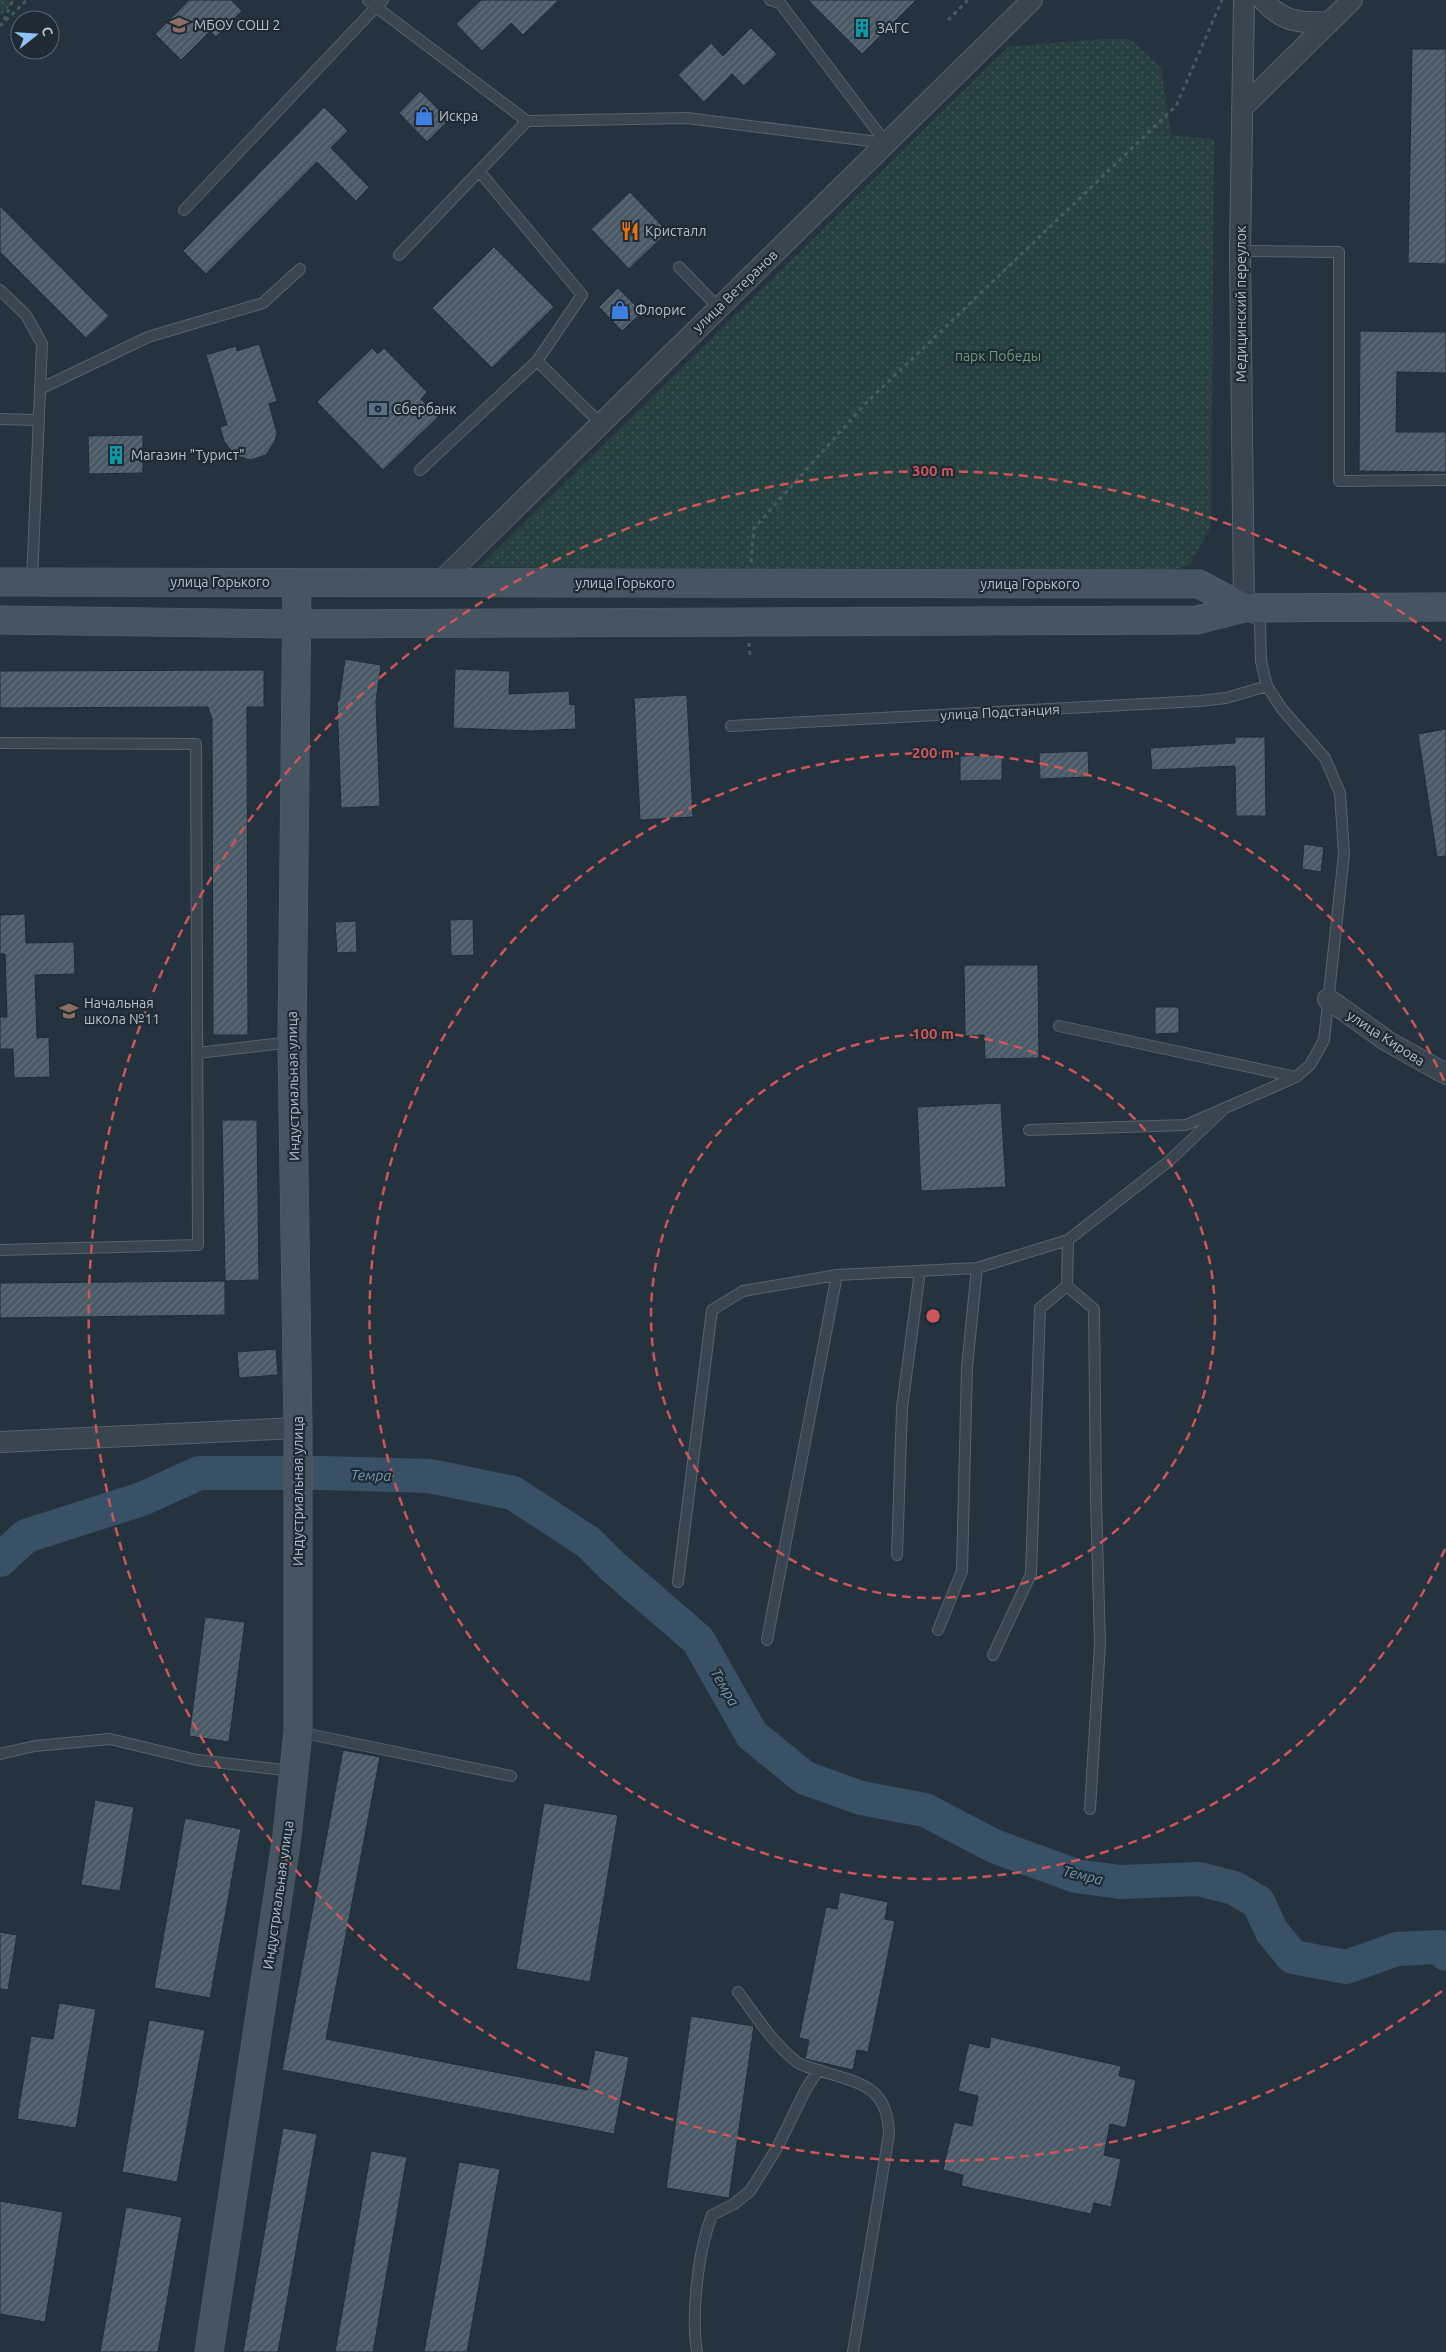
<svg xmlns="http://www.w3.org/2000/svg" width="1446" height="2352" font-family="Ubuntu,sans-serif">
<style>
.park{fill:url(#park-dots)}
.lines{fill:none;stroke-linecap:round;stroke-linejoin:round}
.river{stroke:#395166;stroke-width:34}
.building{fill:url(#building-hatch);stroke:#202c36}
.lane-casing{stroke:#57636d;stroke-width:12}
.street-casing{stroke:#57636d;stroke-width:22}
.secondary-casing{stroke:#57636d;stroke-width:29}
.path{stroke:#455c5d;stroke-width:3;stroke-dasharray:4 4;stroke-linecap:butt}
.lane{stroke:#39454f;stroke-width:10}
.street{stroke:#39454f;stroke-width:20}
.secondary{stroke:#475462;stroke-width:28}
.ring{fill:none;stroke:#cc5659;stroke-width:2.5;stroke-dasharray:9 6}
.labels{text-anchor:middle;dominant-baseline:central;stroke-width:4.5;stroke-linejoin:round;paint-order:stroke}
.poi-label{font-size:14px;fill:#b6c0ca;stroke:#1e2a34;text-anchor:start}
.street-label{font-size:14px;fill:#b6c0ca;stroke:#1e2a34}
.park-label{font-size:14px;fill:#6d9b73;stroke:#1e2a34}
.water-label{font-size:15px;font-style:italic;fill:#7694ac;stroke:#1e2a34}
.centre{fill:#cc5659;stroke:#1e2a34;stroke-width:2.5}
.ring-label{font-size:15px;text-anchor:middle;font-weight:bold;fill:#cc5659;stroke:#1e2a34;stroke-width:4.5;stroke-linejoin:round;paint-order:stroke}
</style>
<defs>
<pattern id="park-dots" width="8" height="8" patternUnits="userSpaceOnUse" patternTransform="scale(1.25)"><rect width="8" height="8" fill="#274040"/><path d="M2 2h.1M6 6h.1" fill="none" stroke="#445a5a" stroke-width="1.8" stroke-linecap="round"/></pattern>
<pattern id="building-hatch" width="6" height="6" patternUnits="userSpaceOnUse" patternTransform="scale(1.25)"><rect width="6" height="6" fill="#495965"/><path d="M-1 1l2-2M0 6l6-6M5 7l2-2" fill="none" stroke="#616f7a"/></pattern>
</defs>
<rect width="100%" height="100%" fill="#25333f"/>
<path class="park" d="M0,0H16L0,16Z
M1099,39H1130L1161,67L1171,135L1214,139L1211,526L1191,564L1170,571L479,567L1008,47Z"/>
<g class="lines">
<path class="river" d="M0,1560L26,1536L142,1499L199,1473H321L430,1476L513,1493L588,1542L611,1565L698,1640L752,1735L805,1778L861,1798L925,1810L994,1846L1076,1876L1120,1882L1199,1879L1234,1888L1258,1902L1272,1932L1293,1957L1346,1967L1397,1949L1439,1947L1446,1954"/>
</g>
<path class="building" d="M189,0H231L242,11L216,37L210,31L181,60L155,34Z
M481,0H559L523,35L511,23L482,51L456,24Z
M808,0H916L862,54Z
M751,28L777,54L744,86L732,74L704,102L678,75L711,43L723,56Z
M1412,49H1446V264L1408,263Z
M420,91L449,120L427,142L399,113Z
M324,107L348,131L331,148L369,187L356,201L317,162L206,274L183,251Z
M630,192L668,232L629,269L591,229Z
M0,206L109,316L86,338L0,252Z
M494,247L554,307L492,368L432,308Z
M618,288L642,312L622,331L599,307Z
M1360,331L1446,332V373L1397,372L1396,432H1446V472L1359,471Z
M259,344L277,401L269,404L277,433L275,441L266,455L250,460L234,455L224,441L220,427L227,425L206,355L236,346L237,351Z
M372,348L378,354L384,348L427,392L421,399L438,417L383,470L317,402Z
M143,435V473L89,474L88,436Z
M345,659L381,665L376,701L380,806L341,808L337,701H339Z
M455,669L510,671L509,694L569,691L570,705L575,704L576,729L531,731L453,728Z
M264,670V707H247L248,1035H213L212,719L208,707L0,708V671Z
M687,695L693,817L640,820L634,698Z
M1446,729V856L1437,857L1418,734Z
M1235,737H1265L1266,816H1236L1235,766L1152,770L1150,748L1235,743Z
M1088,751L1089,777L1040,779L1039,753Z
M1002,755V780L960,781V756Z
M1304,844L1324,847L1321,872L1302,869Z
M25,914L26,943L74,942L75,974L35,975L37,1038L49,1037L50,1077L14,1078L13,1049H0V1017H7L5,954H0V915Z
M473,919L474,955L451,956L450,920Z
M356,921L357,952L337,953L335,922Z
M964,965H1038L1039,1058L985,1059L984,1035L965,1036Z
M1155,1007H1179V1033L1155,1034Z
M1001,1103L1006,1187L921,1191L917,1107Z
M222,1120H257L259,1280L225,1281Z
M225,1281V1315L0,1318V1283Z
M276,1349L278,1375L239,1378L237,1352Z
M205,1617L245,1622L229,1742L189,1736Z
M343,1750L380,1757L326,2039L587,2090L595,2050L629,2057L614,2134L282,2070Z
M95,1800L134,1807L120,1891L81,1885Z
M544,1803L618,1815L590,1982L516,1969Z
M185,1818L241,1829L210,1998L154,1988Z
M840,1892L888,1902L885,1919L895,1921L868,2052L857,2050L853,2070L805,2059L809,2040L799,2038L826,1907L837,1909Z
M0,1932L17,1935L8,1990L0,1989Z
M59,2003L96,2009L76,2128L17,2119L31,2036L53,2039Z
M691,2016L754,2026L729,2198L666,2188Z
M149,2020L205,2030L177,2182L122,2172Z
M991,2037L1121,2066L1119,2076L1136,2080L1126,2128L1110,2124L1104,2155L1121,2159L1111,2207L1094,2203L1091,2214L961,2186L963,2175L943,2170L954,2122L972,2126L978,2096L958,2091L969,2043L989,2048Z
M283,2128L317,2134L278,2352H243Z
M371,2151L407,2157L373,2352H335Z
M459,2162L500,2169L467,2352H424Z
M0,2201L63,2212L45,2322L0,2314Z
M126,2207L182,2217L158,2352H100Z"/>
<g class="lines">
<g class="lane-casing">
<path id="lane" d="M368,0L376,7L383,0
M770,0L780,3L886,143
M184,210L376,7L527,121L687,118L886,143
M1240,251L1339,252V481L1446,480
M399,255L527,121
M679,267L718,307
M0,290L26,315L42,344L32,581
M537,361L600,423
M40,389L148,337L263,303L300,269
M0,419L38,420
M420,470L537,361L582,295L479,171
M731,726L1200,701L1226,698L1267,686
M0,743L196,744L198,1245L0,1250
M1059,1026L1296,1077
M198,1053L291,1042
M1029,1130L1186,1125L1296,1077L1310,1065L1324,1040L1344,854L1340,793L1325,758L1282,709L1267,686L1261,661L1260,622L1250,614
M1068,1240L1067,1286L1094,1309L1096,1499L1100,1644L1090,1809
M897,1555L902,1408L920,1271
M678,1582L712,1310L743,1291L837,1275L977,1268L1068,1240L1169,1161L1225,1108
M938,1630L962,1571L967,1367L977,1268
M767,1640L837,1275
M993,1655L1031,1574L1040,1308L1067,1286
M299,1732L511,1776
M0,1754L35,1746L110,1739L197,1760L293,1771
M738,1992C756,2016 773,2044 797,2062C802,2066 811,2068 818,2070C857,2083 888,2084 889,2134L853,2352
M697,2352C691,2314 698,2251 712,2215L734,2204L750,2191L777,2148L805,2091L818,2070"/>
</g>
<g class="street-casing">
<path id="street" d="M1263,0C1284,23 1300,23 1330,22
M1242,108L1352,0
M439,583L1032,0
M1244,608L1240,251L1244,0
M1328,999L1387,1041L1446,1074
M0,1442L298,1428"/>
</g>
<g class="secondary-casing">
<path id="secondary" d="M0,582L1199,584L1244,608
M0,620L296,624L1197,620L1244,608L1446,607
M209,2352L287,1836L298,1732V1428L292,1042L297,583"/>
</g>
<path class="path" d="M4,20L13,0
M948,20L968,0
M0,26L27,0
M751,562L754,528L866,403L1176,106L1222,0
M749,643L750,656"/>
<use href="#lane" class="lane"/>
<use href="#street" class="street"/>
<use href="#secondary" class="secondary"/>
</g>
<g class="ring">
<circle cx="933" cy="1316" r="282"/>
<path d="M1445 1549A563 563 0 1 1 1445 1083"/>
<path d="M1442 1991A845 845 0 1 1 1442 641"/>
</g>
<defs>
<g id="school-bare" transform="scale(1.5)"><path d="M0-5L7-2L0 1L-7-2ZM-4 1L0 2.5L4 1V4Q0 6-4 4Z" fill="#8d6e63" stroke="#1e2a34" stroke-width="2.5" paint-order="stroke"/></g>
<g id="building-bare" transform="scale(1.5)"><path d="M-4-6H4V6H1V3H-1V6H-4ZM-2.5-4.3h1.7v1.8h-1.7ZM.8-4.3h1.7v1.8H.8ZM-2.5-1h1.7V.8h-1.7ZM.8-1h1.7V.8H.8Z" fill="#0f9aa8" stroke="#1e2a34" stroke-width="2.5" paint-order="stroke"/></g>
<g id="shop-bare" transform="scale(1.5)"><path d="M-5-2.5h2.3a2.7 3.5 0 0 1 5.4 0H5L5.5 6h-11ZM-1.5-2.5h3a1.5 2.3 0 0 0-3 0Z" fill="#3f7fe0" stroke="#1e2a34" stroke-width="2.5" paint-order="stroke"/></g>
<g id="restaurant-bare" transform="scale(1.5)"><path d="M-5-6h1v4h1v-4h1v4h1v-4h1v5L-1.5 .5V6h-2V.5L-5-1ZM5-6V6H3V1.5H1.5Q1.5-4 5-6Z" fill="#e8710a" stroke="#1e2a34" stroke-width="2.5" paint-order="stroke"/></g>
<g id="bank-bare" transform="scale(1.5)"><path d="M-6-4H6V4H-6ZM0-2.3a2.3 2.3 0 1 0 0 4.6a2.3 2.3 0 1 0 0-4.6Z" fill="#5c6f8a" stroke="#1e2a34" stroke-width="2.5" paint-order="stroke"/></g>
</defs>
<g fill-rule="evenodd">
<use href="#school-bare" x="179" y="25"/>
<use href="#building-bare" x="862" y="28"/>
<use href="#shop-bare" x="424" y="116"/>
<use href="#restaurant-bare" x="630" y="231"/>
<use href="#shop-bare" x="620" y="310"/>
<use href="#bank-bare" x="378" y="409"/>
<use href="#building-bare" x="116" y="455"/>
<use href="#school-bare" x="69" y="1011"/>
</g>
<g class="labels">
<g class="poi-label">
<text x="194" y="25">МБОУ СОШ 2</text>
<text x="877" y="28">ЗАГС</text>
<text x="439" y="116">Искра</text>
<text x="645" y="231">Кристалл</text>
<text x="635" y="310">Флорис</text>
<text x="393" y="409">Сбербанк</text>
<text x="131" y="455">Магазин "Турист"</text>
<text x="84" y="1003">Начальная<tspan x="84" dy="16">школа №11</tspan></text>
</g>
<g class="street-label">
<text transform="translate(735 291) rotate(-44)">улица Ветеранов</text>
<text transform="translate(1241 304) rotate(-90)">Медицинский переулок</text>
<text x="220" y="582">улица Горького</text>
<text x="625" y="583">улица Горького</text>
<text x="1030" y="584">улица Горького</text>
<text transform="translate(1000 712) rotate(-3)">улица Подстанция</text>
<text transform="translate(1386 1038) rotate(33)">улица Кирова</text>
<text transform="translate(293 1086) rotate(-91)">Индустриальная улица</text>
<text transform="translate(298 1491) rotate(-90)">Индустриальная улица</text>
<text transform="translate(278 1895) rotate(-82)">Индустриальная улица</text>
</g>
<g class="park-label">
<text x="998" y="356">парк Победы</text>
</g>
<g class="water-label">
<text transform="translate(371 1475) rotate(1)">Темра</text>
<text transform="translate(725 1687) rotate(60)">Темра</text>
<text transform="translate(1083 1875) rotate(13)">Темра</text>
</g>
</g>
<circle cx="933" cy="1316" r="8" class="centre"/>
<g class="ring-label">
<text x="933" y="476">300 m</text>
<text x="933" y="758">200 m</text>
<text x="933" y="1039">100 m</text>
</g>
<g transform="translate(35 35) rotate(73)"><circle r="24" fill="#1e2a34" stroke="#5b6670"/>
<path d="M0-4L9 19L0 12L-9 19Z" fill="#8ec2f7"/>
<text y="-8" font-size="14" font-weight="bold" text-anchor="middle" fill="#b6c0ca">С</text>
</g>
</svg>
